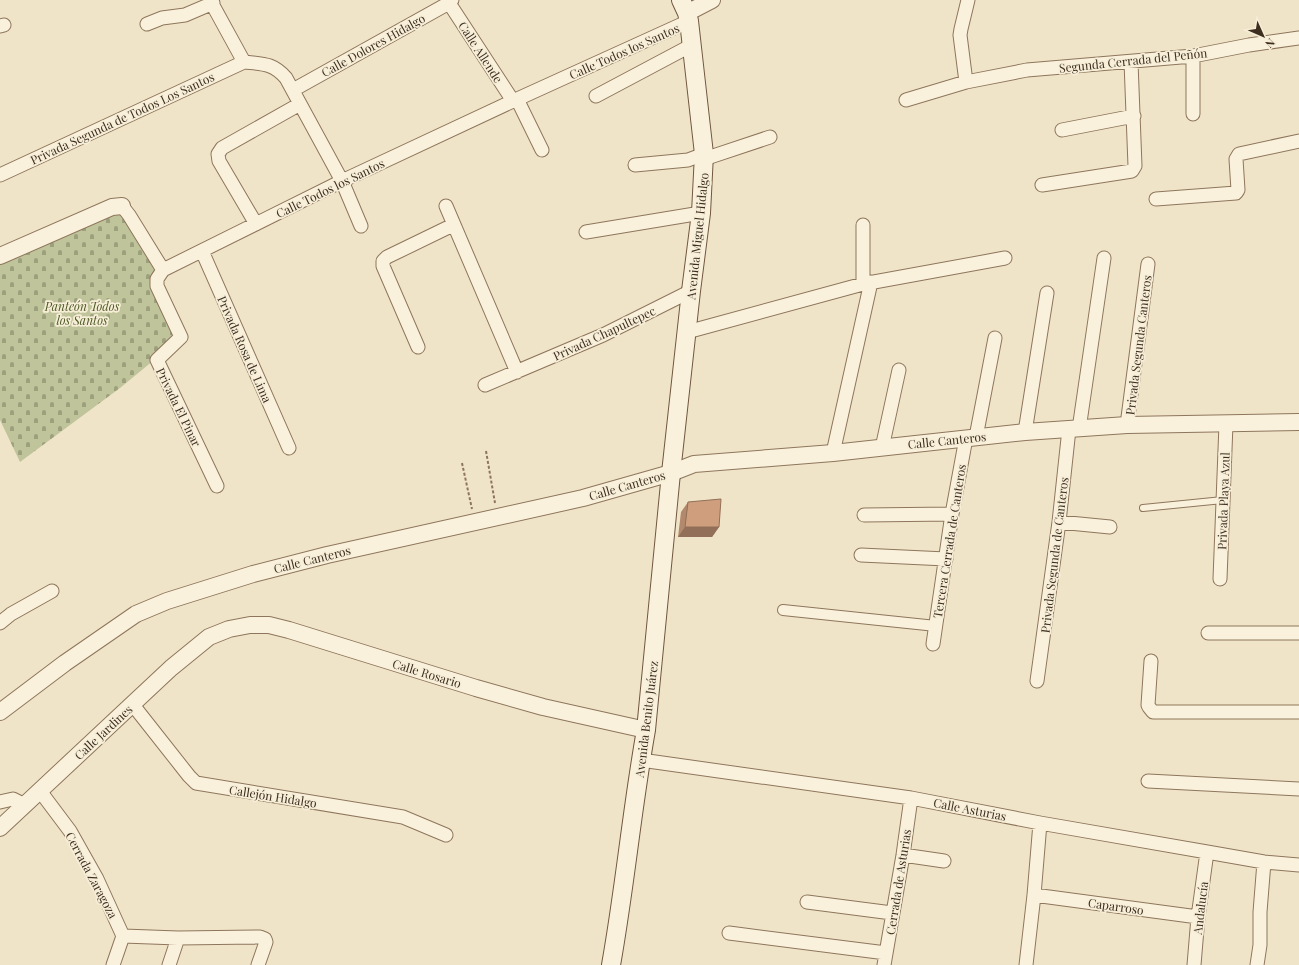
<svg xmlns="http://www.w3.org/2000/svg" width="1299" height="965" font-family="'Playfair Display',serif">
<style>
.cemetery{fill:url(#cemetery-stones)}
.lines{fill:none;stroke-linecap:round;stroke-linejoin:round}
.service-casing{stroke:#8d765c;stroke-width:8}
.pedestrian-casing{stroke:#8d765c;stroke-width:12}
.minor-casing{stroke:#8d765c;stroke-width:15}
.tertiary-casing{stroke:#8d765c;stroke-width:18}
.secondary-casing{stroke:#6f573f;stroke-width:20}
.path{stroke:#8d765c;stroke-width:2;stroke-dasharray:3 2;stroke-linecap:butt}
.service{stroke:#faf1dc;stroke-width:6}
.pedestrian{stroke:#faf1dc;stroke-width:10}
.minor{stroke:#faf1dc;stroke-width:13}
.tertiary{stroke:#faf1dc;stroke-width:16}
.secondary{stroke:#faf1dc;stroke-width:18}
.wall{fill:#b2896c}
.shaded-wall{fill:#916f58}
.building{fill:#cf9f7d;stroke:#916f58}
.labels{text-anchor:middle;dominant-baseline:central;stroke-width:3.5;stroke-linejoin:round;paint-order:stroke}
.street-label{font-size:12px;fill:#3d2e20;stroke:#f7eed8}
.park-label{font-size:12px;font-style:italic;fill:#4d5a26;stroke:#f7eed8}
</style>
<defs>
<pattern id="cemetery-stones" width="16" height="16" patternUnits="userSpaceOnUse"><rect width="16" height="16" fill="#bfc49a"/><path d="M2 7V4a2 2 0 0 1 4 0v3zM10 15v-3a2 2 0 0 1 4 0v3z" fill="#9ca07d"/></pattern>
</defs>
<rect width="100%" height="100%" fill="#f0e4c8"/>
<path class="cemetery" d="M122,206L163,270L164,283L182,337L120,388L20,462L0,420V259Z"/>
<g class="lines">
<g class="service-casing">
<path id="service" d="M1143,508L1223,500"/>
</g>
<g class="pedestrian-casing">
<path id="pedestrian" d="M783,610L936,626"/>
</g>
<g class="minor-casing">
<path id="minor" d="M210,0L244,62
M449,3L513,101
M147,24L162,18L185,15L213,3
M0,26L4,25
M244,62C263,64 273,63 286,78L342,181L361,226
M966,82L960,35L961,29L968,0
M293,90L449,3L452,0
M596,96L692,45
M517,99L542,150
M906,100L966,82L1027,70L1193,56L1249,45L1299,38
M1193,114V56
M1062,130L1134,116
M704,159L770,137
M635,165L688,160L704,154
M0,175L244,62
M1042,185L1132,171L1135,166L1131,62
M1156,199L1236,193L1238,190L1236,159L1239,154L1299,141
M122,206L129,215L163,270
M446,206L517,372
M256,224L219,161L218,154L222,148L300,104
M586,232L701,213
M202,251L289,448
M863,284V225
M687,332L863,284L1005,258
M418,347L383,266V261L387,257L453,225
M485,385L603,335L691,291
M1127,425L1148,264
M1079,429L1104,258
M1025,432L1047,293
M976,437L995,338
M882,448L899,370
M833,453L871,282
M217,486L157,360L181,337L157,286V279L163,270L342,181L513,101L689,21
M864,515L952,514
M1059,522L1110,527
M861,555L946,559
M1220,579L1226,424
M0,623L11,614L52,591
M1208,633H1299
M933,644L952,514L966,438
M1151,661L1148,705L1149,707L1153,712H1299
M1037,681L1059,522L1069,429
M133,705L189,776L196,783L403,817L446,835
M641,760L911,798L1040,823L1207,852L1264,862L1299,865
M1148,781L1299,789
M40,791L70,831L97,879L123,936L113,965
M0,802L13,799L25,805
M903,855L944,861
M1034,895L1198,917
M807,902L892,913
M729,933L886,953
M123,936L178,938L260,937L265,939L266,942L258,965
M169,965L178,938
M884,965L903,855L911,798
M1026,965L1034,895L1040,823
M1194,965L1198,917L1207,852
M1257,965L1260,945V912L1264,862"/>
</g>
<g class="tertiary-casing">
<path id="tertiary" d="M687,13L712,0
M0,256L112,207L122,206
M0,712L65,663L136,614L167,601L253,574L327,555L583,498L671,473L694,464L833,453L1025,432L1127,425L1299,422
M0,828L171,668L209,637L229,629L250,625H269L289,630L476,688L543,707L646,730"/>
</g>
<g class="secondary-casing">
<path id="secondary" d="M611,965C625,887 632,808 646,730L671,473L691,291L701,213L704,154L689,21L687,13L681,0"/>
</g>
<path class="path" d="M486,451L495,503
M462,463L472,509"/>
<use href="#service" class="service"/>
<use href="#pedestrian" class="pedestrian"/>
<use href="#minor" class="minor"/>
<use href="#tertiary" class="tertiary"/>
<use href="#secondary" class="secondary"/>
</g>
<path class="wall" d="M688,502L719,527L712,537H678L681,512Z"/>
<path class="shaded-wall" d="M685,527H719L712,537H678Z"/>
<path class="building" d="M721,499L719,527H685L688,502Z"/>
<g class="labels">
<g class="street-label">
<text transform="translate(373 45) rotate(-29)">Calle Dolores Hidalgo</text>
<text transform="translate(624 51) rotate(-24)">Calle Todos los Santos</text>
<text transform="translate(481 52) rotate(57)">Calle Allende</text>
<text transform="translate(1133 60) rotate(-6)">Segunda Cerrada del Peñón</text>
<text transform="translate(122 118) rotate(-25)">Privada Segunda de Todos Los Santos</text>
<text transform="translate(330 188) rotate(-26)">Calle Todos los Santos</text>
<text transform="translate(697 236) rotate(-84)">Avenida Miguel Hidalgo</text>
<text transform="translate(604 333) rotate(-25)">Privada Chapultepec</text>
<text transform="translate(1138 345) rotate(-83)">Privada Segunda Canteros</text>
<text transform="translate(245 349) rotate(66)">Privada Rosa de Lima</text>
<text transform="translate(179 407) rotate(64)">Privada El Pinar</text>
<text transform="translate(947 440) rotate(-6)">Calle Canteros</text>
<text transform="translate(627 485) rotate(-16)">Calle Canteros</text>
<text transform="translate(1223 501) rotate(-88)">Privada Playa Azul</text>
<text transform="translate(949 541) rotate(-81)">Tercera Cerrada de Canteros</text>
<text transform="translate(1054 555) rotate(-83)">Privada Segunda de Canteros</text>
<text transform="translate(312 559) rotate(-14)">Calle Canteros</text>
<text transform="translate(427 673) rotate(17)">Calle Rosario</text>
<text transform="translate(646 719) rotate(-83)">Avenida Benito Juárez</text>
<text transform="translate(103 732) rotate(-43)">Calle Jardines</text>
<text transform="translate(273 796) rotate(9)">Callejón Hidalgo</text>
<text transform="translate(970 809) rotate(11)">Calle Asturias</text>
<text transform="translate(92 875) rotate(62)">Cerrada Zaragoza</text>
<text transform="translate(898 882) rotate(-81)">Cerrada de Asturias</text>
<text transform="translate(1116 906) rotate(8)">Caparroso</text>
<text transform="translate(1200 908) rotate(-83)">Andalucía</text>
</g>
<g class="park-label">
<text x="82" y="306">Panteón Todos<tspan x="82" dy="14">los Santos</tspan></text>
</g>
</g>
<g transform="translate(1263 36) rotate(135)" stroke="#f7eed8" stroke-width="3" paint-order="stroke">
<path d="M0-3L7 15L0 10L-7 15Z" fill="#3d2e20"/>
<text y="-6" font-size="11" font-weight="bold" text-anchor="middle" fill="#3d2e20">N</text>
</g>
</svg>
